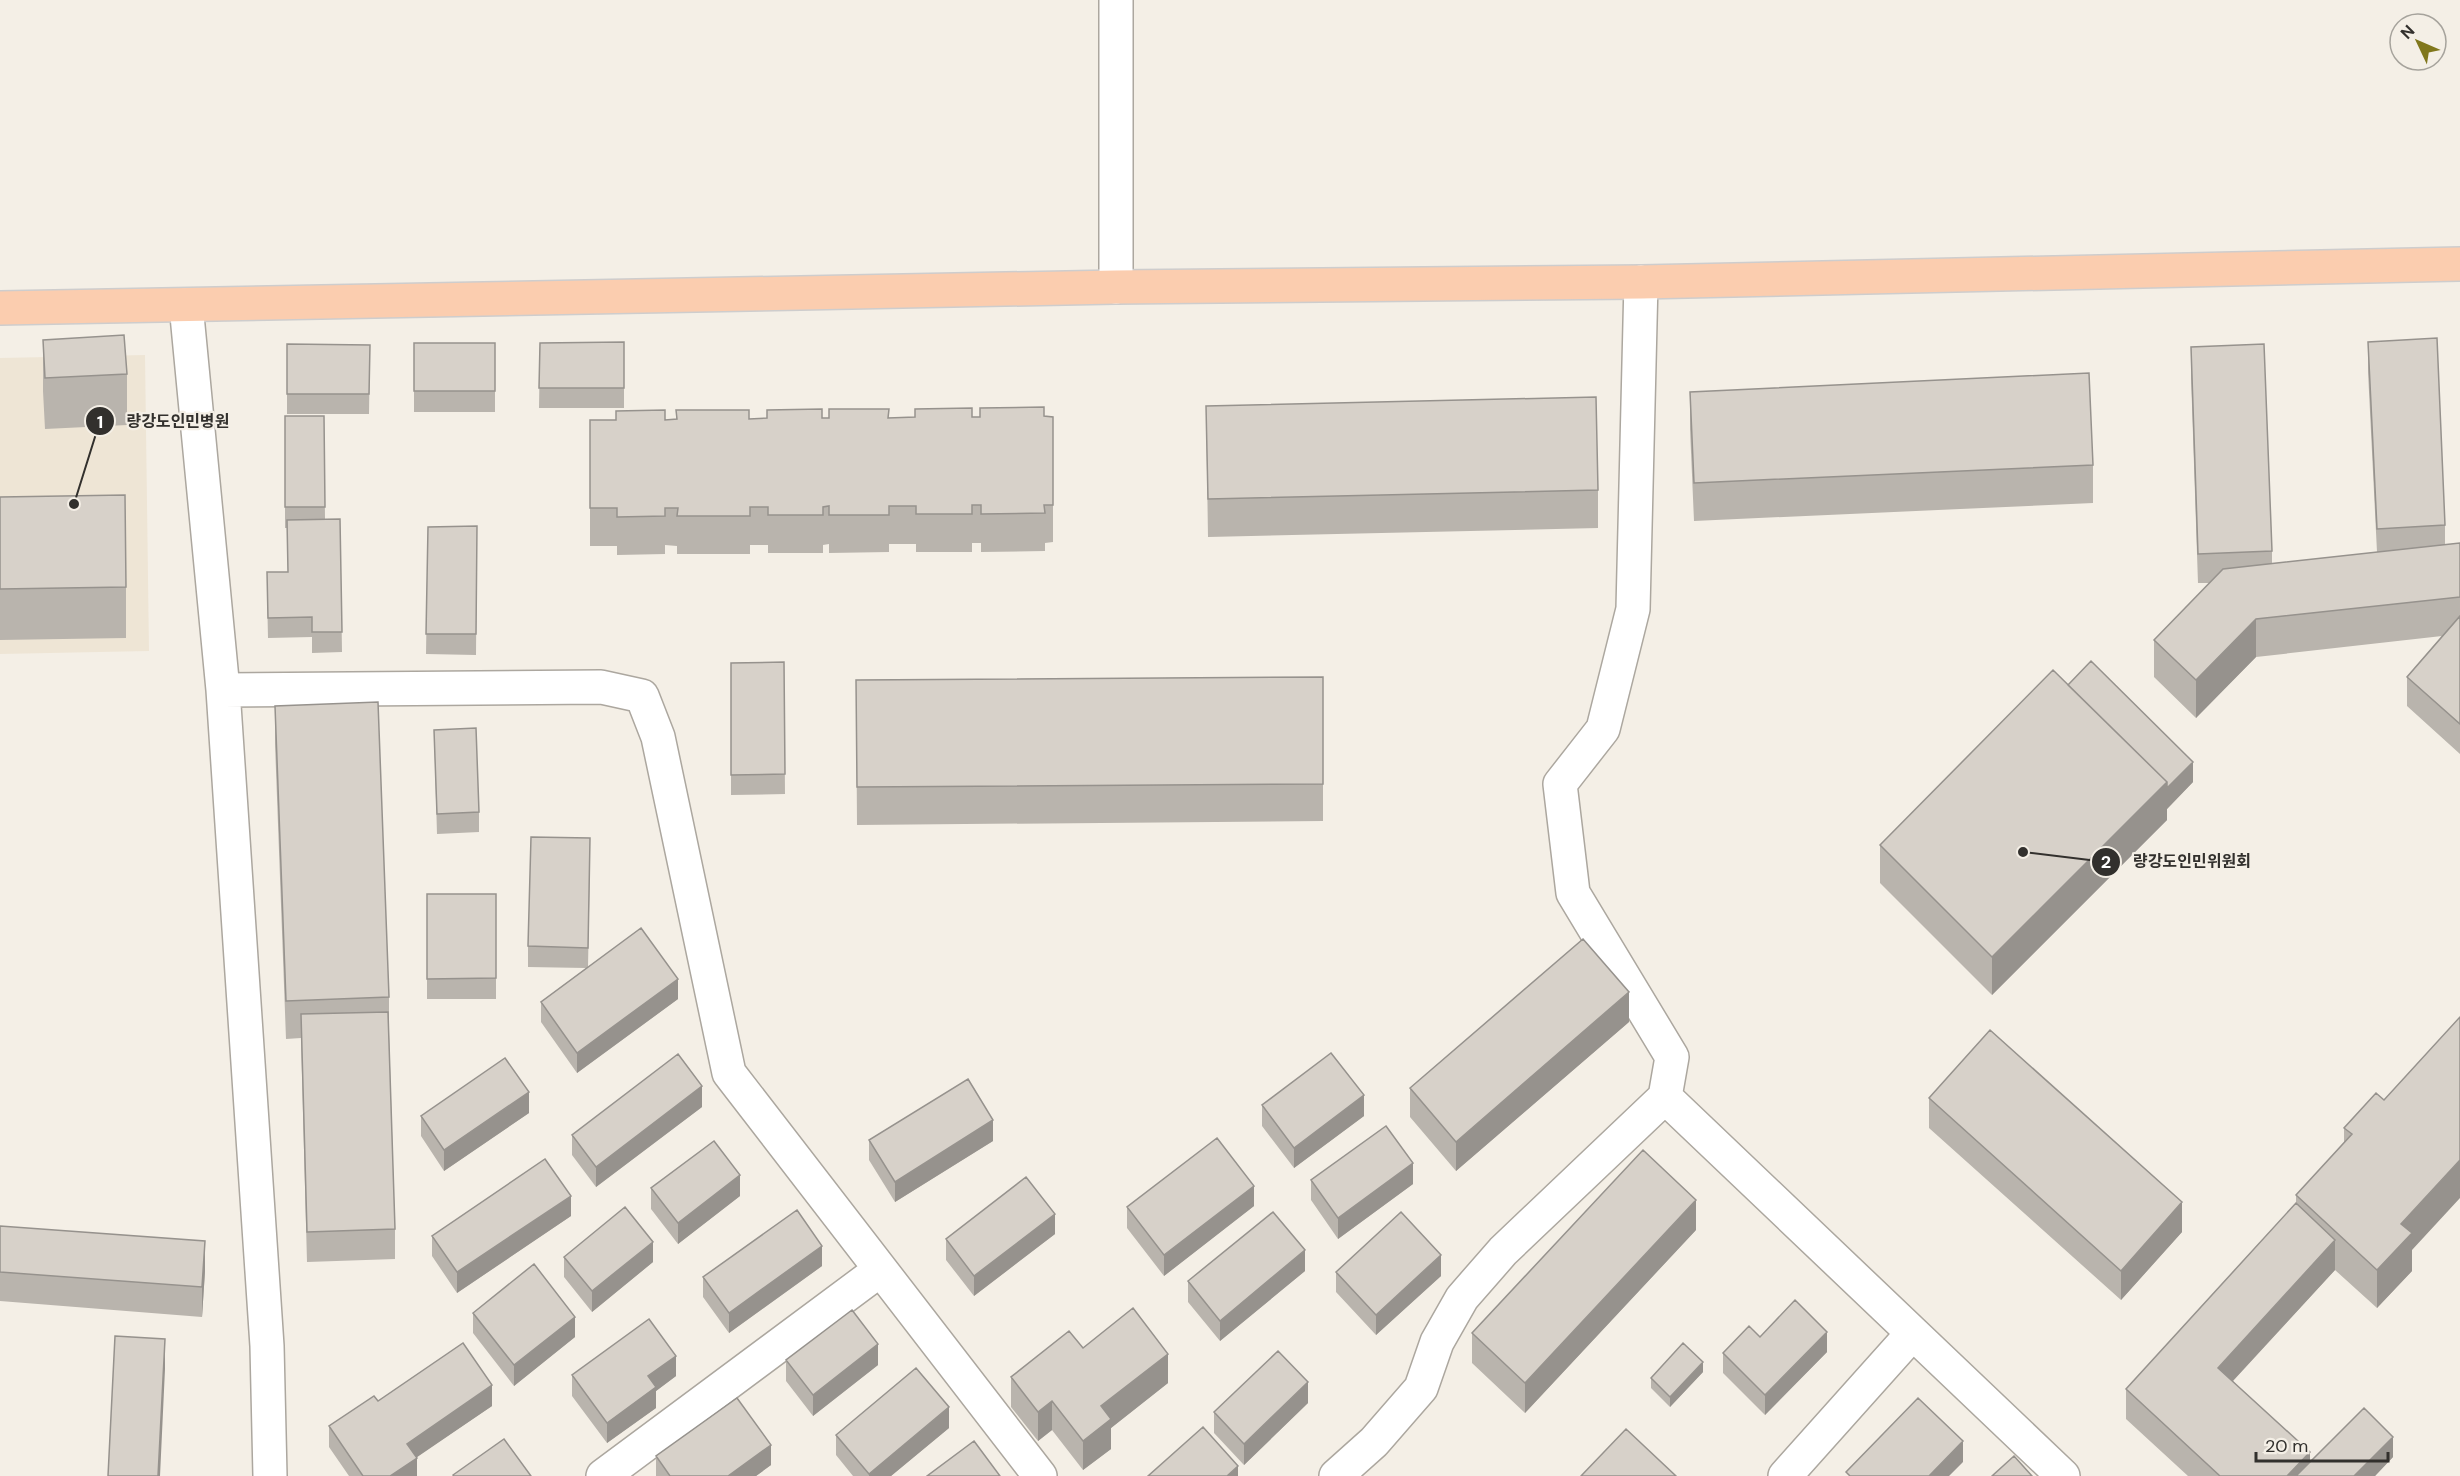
<svg xmlns="http://www.w3.org/2000/svg" width="2460" height="1476" font-family="'DM Sans','Noto Sans KR',sans-serif">
<style>
.built{fill:#eee5d5}
.lines{fill:none;stroke-linecap:round;stroke-linejoin:round}
.street-casing{stroke:#aca79f;stroke-width:36}
.primary-casing{stroke:#cecdcd;stroke-width:36}
.street{stroke:#fff;stroke-width:33}
.primary{stroke:#fbcdaf;stroke-width:33}
.wall{fill:#b9b4ad}
.shaded-wall{fill:#96928d}
.building{fill:#d7d1c9;stroke:#96928d;stroke-width:1.5}
.leader{fill:none;stroke:#32302d;stroke-width:2}
.callout-dot{fill:#32302d;stroke:#f4efe6;stroke-width:2}
.mark-label{font-size:18px;text-anchor:middle;font-weight:bold;fill:#fff}
.callout-label{font-size:16px;text-anchor:middle;font-weight:bold;fill:#32302d;stroke:#f4efe6;stroke-width:4.5;stroke-linejoin:round;paint-order:stroke}
</style>
<rect width="100%" height="100%" fill="#f4efe6"/>
<path class="built" d="M145,355L149,651L0,654V358Z"/>
<g class="lines">
<g class="street-casing">
<path id="street" d="M1116,0V287
M186,305L223,690L267,1346L270,1476
M223,690L601,687L642,696L658,737L729,1073L1040,1476
M1665,1097L2063,1476
M603,1476L880,1270
M1336,1476L1374,1442L1421,1388L1437,1342L1462,1298L1503,1251L1665,1097L1672,1057L1573,893L1560,784L1603,729L1633,609L1641,282
M1785,1476L1912,1334"/>
</g>
<g class="primary-casing">
<path id="primary" d="M0,308L1116,287L1641,282L2460,264"/>
</g>
<use href="#street" class="street"/>
<use href="#primary" class="primary"/>
</g>
<path class="wall" d="M43,340L127,374V425L45,429L43,391Z
M624,342V408H539L540,343Z
M2368,342L2445,525V545L2460,543V754L2407,706V677L2442,636L2256,657L2196,718L2154,677V640L2210,583H2198L2191,376V347L2272,551V564L2377,552L2368,372Z
M414,343H495V412H414Z
M287,344L370,345L369,414H287Z
M1690,392L2093,465V503L1694,521L1690,429Z
M1206,406L1598,490V528L1208,537Z
M980,408L1044,416L1053,417V542L1045,543V551L981,552V543H972V552H916V544H889V552L829,553V544L823,545V553H768V545H750V554H677V546L665,545V554L617,555V546H590V420H616V411L665,420L676,419V410L749,419L972,417H980Z
M285,416H324L325,519H340L342,652L312,653V637L268,638L267,593L288,572L287,528H285Z
M0,497L126,587V638L0,640Z
M477,526L476,655L426,654L428,527Z
M784,662L785,794L731,795V663Z
M1323,677V821L857,825L856,680Z
M2068,685L2193,782L2167,809V820L1992,995L1880,883V845Z
M275,706L389,997V1033L395,1229V1259L307,1262L301,1038L286,1039L275,744Z
M434,730L479,812V832L437,834Z
M590,859L588,967L678,999L577,1073L541,1022V1002L586,968L528,967V946Z
M427,894H496V999H427Z
M1629,1022L1456,1171L1410,1117V1088Z
M2376,1093L2412,1250V1271L2377,1308L2335,1270L2233,1381L2310,1462L2393,1457L2375,1476H2188L2126,1419V1389L2296,1203V1195L2344,1143V1128Z
M1929,1098L2182,1232L2121,1300L1929,1128Z
M1262,1105L1364,1116L1294,1168L1262,1126Z
M702,1107L596,1187L572,1155V1135Z
M529,1113L444,1171L421,1136V1116Z
M869,1140L993,1141L895,1202L869,1160Z
M1311,1180L1413,1184L1338,1239L1311,1200Z
M651,1188L740,1196L678,1244L651,1209Z
M1254,1206L1164,1276L1127,1228V1207Z
M571,1216L457,1293L432,1256V1236Z
M0,1226L205,1271L202,1317L0,1301Z
M1696,1230L1525,1413L1472,1363V1333Z
M1055,1234L974,1296L946,1260V1239Z
M564,1257L653,1262L592,1312L564,1277Z
M822,1266L729,1333L703,1297V1277Z
M1305,1271L1220,1341L1188,1302V1281Z
M1336,1272L1441,1276L1376,1335L1336,1292Z
M473,1313L575,1337L514,1386L473,1333Z
M1760,1337L1827,1352L1765,1415L1723,1373V1353Z
M1083,1348L1168,1383L1111,1428V1449L1083,1470L1052,1430L1038,1441L1011,1407V1377Z
M786,1360L878,1365L813,1416L786,1381Z
M1703,1372L1670,1407L1651,1388V1378Z
M572,1375L676,1376L656,1391V1408L607,1443L572,1396Z
M378,1401L492,1406L416,1457L417,1476H349L329,1447V1426Z
M1308,1403L1244,1465L1214,1433V1412Z
M949,1428L891,1476H853L836,1455V1435Z
M656,1456L771,1465L756,1476H656Z"/>
<path class="shaded-wall" d="M2256,619V657L2196,718V680Z
M2193,762V782L2167,809V820L1992,995V957L2167,782Z
M678,979V999L577,1073V1053Z
M1629,992V1022L1456,1171V1142Z
M702,1086V1107L596,1187V1167Z
M529,1092V1113L444,1171V1150Z
M1364,1095V1116L1294,1168V1148Z
M993,1120V1141L895,1202V1182Z
M2460,1160V1198L2412,1250V1271L2377,1308V1270L2401,1224Z
M1413,1163V1184L1338,1239V1218Z
M740,1175V1196L678,1244V1223Z
M1254,1186V1206L1164,1276V1255Z
M571,1196V1216L457,1293V1272Z
M1696,1200V1230L1525,1413V1383Z
M2182,1202V1232L2121,1300V1271Z
M1055,1214V1234L974,1296V1276Z
M2335,1240V1270L2218,1397V1368Z
M205,1241V1271L202,1317V1287Z
M653,1242V1262L592,1312V1291Z
M822,1246V1266L729,1333V1313Z
M1305,1250V1271L1220,1341V1321Z
M1441,1255V1276L1376,1335V1315Z
M575,1317V1337L514,1386V1365Z
M1827,1332V1352L1765,1415V1395Z
M165,1339V1369L160,1476H158Z
M878,1344V1365L813,1416V1395Z
M1168,1354V1383L1111,1428V1449L1083,1470V1441L1101,1406Z
M676,1356V1376L656,1391V1408L607,1443V1423L648,1376Z
M1703,1362V1372L1670,1407V1397Z
M1308,1382V1403L1244,1465V1444Z
M492,1385V1406L407,1464V1444Z
M1052,1401V1430L1038,1441V1412Z
M949,1407V1428L891,1476H869V1474Z
M2393,1437V1457L2375,1476H2354Z
M1963,1441V1462L1949,1476H1929Z
M771,1445V1465L756,1476H728Z
M2310,1452V1476H2287Z
M417,1458V1476H390Z
M1238,1466V1476H1227Z"/>
<path class="building" d="M124,335L127,374L45,378L43,340Z
M2437,338L2445,525L2377,529L2368,342Z
M624,342V388H539L540,343Z
M414,343H495V391H414Z
M287,344L370,345L369,394H287Z
M2264,344L2272,551L2198,554L2191,347Z
M2089,373L2093,465L1694,483L1690,392Z
M1596,397L1598,490L1208,499L1206,406Z
M1044,407V416L1053,417V505H1044L1045,513L981,514V505H972V514H916V506H889V515H829V506L823,507V515H768V507H750V516H677L678,508H665V516L617,517V508H590V420H616V411L665,410V420L677,419L676,410H749V419L767,418V410L822,409V418H829V409H889L888,418L915,417V409L972,408V417H980V408Z
M285,416H324L325,507H285Z
M125,495L126,587L0,589V497Z
M340,519L342,632H312V617L268,618L267,572H288L287,520Z
M477,526L476,634H426L428,527Z
M2460,543V597L2256,619L2196,680L2154,640L2223,569Z
M2460,616V724L2407,677Z
M2091,661L2193,762L2167,788V782L2068,685Z
M784,662L785,774L731,775V663Z
M2053,670L2167,782L1992,957L1880,845Z
M1323,677V784L857,787L856,680Z
M378,702L389,997L286,1001L275,706Z
M476,728L479,812L437,814L434,730Z
M531,837L590,838L588,948L528,946Z
M427,894H496V978L427,979Z
M641,928L678,979L577,1053L541,1002Z
M1583,939L1629,992L1456,1142L1410,1088Z
M388,1012L395,1229L307,1232L301,1014Z
M2460,1017V1160L2401,1224L2412,1233L2377,1270L2296,1195L2352,1134L2344,1128L2376,1093L2384,1100Z
M1990,1030L2182,1202L2121,1271L1929,1098Z
M1331,1053L1364,1095L1294,1148L1262,1105Z
M678,1054L702,1086L596,1167L572,1135Z
M505,1058L529,1092L444,1150L421,1116Z
M968,1079L993,1120L895,1182L869,1140Z
M1386,1126L1413,1163L1338,1218L1311,1180Z
M1217,1138L1254,1186L1164,1255L1127,1207Z
M714,1141L740,1175L678,1223L651,1188Z
M1643,1150L1696,1200L1525,1383L1472,1333Z
M545,1159L571,1196L457,1272L432,1236Z
M1026,1177L1055,1214L974,1276L946,1239Z
M2296,1203L2335,1240L2218,1368L2310,1452L2287,1476H2220L2126,1389Z
M625,1207L653,1242L592,1291L564,1257Z
M797,1210L822,1246L729,1313L703,1277Z
M1273,1212L1305,1250L1220,1321L1188,1281Z
M1401,1212L1441,1255L1376,1315L1336,1272Z
M0,1226L205,1241L202,1287L0,1272Z
M534,1264L575,1317L514,1365L473,1313Z
M1795,1300L1827,1332L1765,1395L1723,1353L1749,1326L1760,1337Z
M1133,1308L1168,1354L1101,1406L1111,1419L1083,1441L1052,1401L1038,1412L1011,1377L1069,1331L1083,1348Z
M852,1310L878,1344L813,1395L786,1360Z
M649,1319L676,1356L648,1376L656,1387L607,1423L572,1375Z
M115,1336L165,1339L158,1476H108Z
M463,1343L492,1385L407,1444L417,1458L390,1476H363L329,1426L374,1396L378,1401Z
M1683,1343L1703,1362L1670,1397L1651,1378Z
M1278,1351L1308,1382L1244,1444L1214,1412Z
M916,1368L949,1407L869,1474L836,1435Z
M737,1398L771,1445L728,1476H670L656,1456Z
M1918,1398L1963,1441L1929,1476H1850L1846,1472Z
M2364,1408L2393,1437L2354,1476H2296Z
M1203,1427L1238,1466L1227,1476H1148Z
M1626,1429L1676,1476H1581Z
M504,1439L531,1476H454L453,1475Z
M974,1441L1000,1476H927Z
M2014,1456L2032,1476H1992Z"/>
<path class="leader" d="M74 504L100 421M2023 852L2106 862"/>
<g class="callout-dot">
<circle cx="74" cy="504" r="6"/>
<circle cx="2023" cy="852" r="6"/>
<circle cx="100" cy="421" r="15"/>
<circle cx="2106" cy="862" r="15"/>
</g>
<g class="mark-label">
<text x="100" y="428">1</text>
<text x="2106" y="868">2</text>
</g>
<g class="callout-label">
<text x="178" y="427">량강도인민병원</text>
<text x="2192" y="867">량강도인민위원회</text>
</g>
<g transform="translate(2418 42) rotate(314)"><circle r="28" fill="#f4efe6" stroke="#a6a39c" stroke-width="1.5"/>
<path d="M0-4.5L10 22L0 15L-10 22Z" fill="#80771c"/>
<text y="-9" font-size="16" font-weight="bold" text-anchor="middle" fill="#32302d">N</text>
</g>
<path d="M2256 1452v9h132v-9" fill="none" stroke="#32302d" stroke-width="3"/>
<text x="2265" y="1452" font-size="18" fill="#32302d" stroke="#f4efe6" stroke-width="4.5" paint-order="stroke">20 m</text>
</svg>
